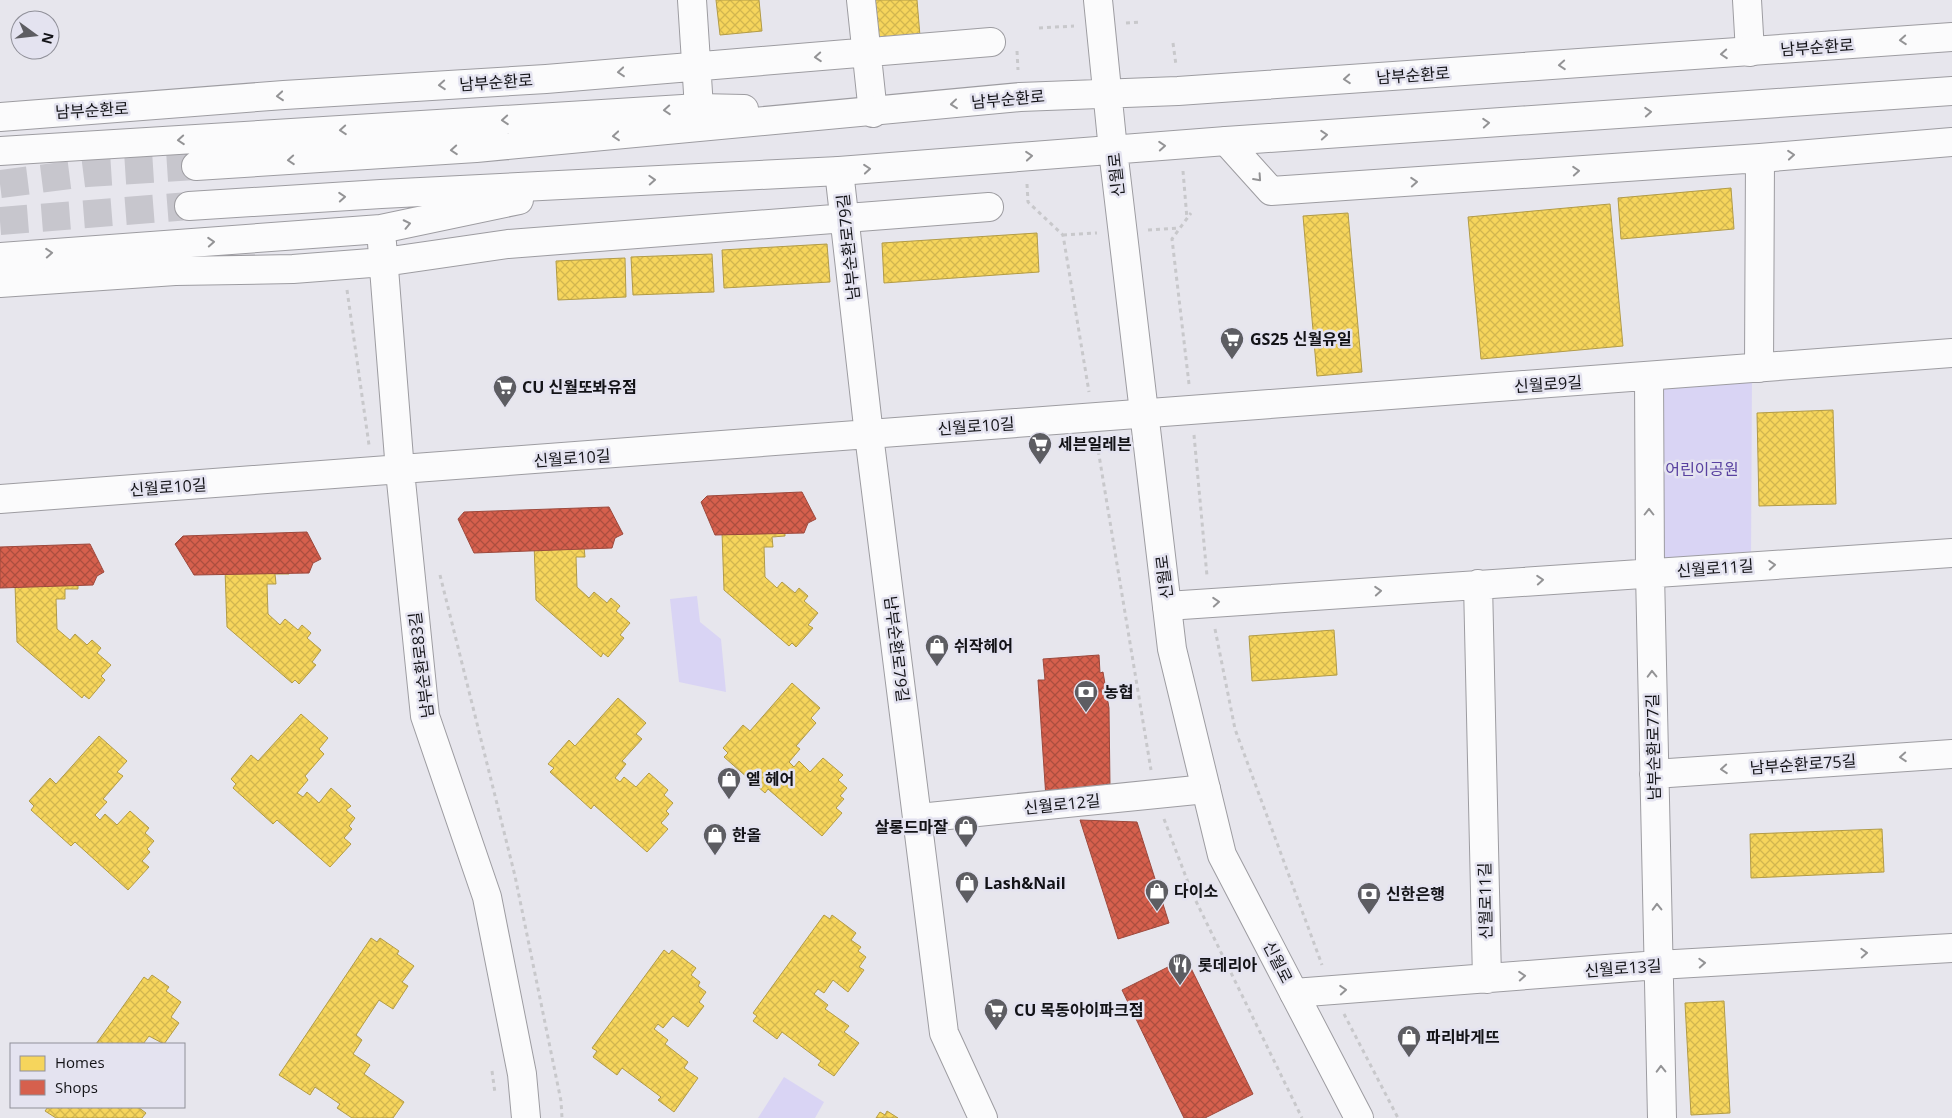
<svg xmlns="http://www.w3.org/2000/svg" width="1952" height="1118" font-family="'Open Sans','Noto Sans KR',sans-serif">
<style>
.park{fill:#d9d4f4}
.homes{fill:url(#homes-cross-hatch);stroke:#b29b47}
.shops{fill:url(#shops-cross-hatch);stroke:#9c493d}
.lines{fill:none;stroke-linecap:round;stroke-linejoin:round}
.major-tunnel{stroke:#c7c6cd;stroke-width:28;stroke-dasharray:28 14;stroke-linecap:butt}
.minor-casing{stroke:#9d9ca1;stroke-width:30}
.major-casing{stroke:#9d9ca1;stroke-width:30}
.path{stroke:#c8c8cb;stroke-width:3;stroke-dasharray:4 4;stroke-linecap:butt}
.minor{stroke:#fbfbfc;stroke-width:28}
.major{stroke:#fbfbfc;stroke-width:28}
.oneway{stroke:#939395}
.labels{text-anchor:middle;dominant-baseline:central;stroke-width:5;stroke-linejoin:round;paint-order:stroke}
.street-label{font-size:16px;fill:#131317;stroke:#e4e3f0}
.poi-label{font-size:16px;font-weight:bold;fill:#131317;stroke:#e4e3f0;text-anchor:start}
.park-label{font-size:16px;fill:#5942a0;stroke:#e4e3f0}
</style>
<defs>
<pattern id="homes-cross-hatch" width="8" height="8" patternUnits="userSpaceOnUse" patternTransform="scale(1.25)"><rect width="8" height="8" fill="#f6d55c"/><path d="M0 0l8 8M0 8l8-8" fill="none" stroke="#d2b64f"/></pattern>
<pattern id="shops-cross-hatch" width="8" height="8" patternUnits="userSpaceOnUse" patternTransform="scale(1.25)"><rect width="8" height="8" fill="#d6604d"/><path d="M0 0l8 8M0 8l8-8" fill="none" stroke="#ac4e3f"/></pattern>
</defs>
<rect width="100%" height="100%" fill="#e7e6ed"/>
<path class="park" d="M1752,372L1751,562L1653,569L1652,376Z
M697,596L700,622L721,639L726,692L679,682L670,599Z
M784,1077L824,1102L815,1118H758Z"/>
<path class="homes" d="M716,0H759L762,31L720,35Z
M875,0H917L920,36L878,40Z
M1731,188L1734,229L1621,239L1618,198Z
M1610,204L1623,346L1481,359L1468,217Z
M1348,213L1362,372L1317,376L1303,216Z
M1037,233L1039,272L884,283L882,243Z
M827,244L830,282L724,288L722,250Z
M712,254L714,292L633,295L631,257Z
M625,258L626,297L558,300L556,261Z
M1833,410L1836,504L1759,506L1757,413Z
M760,502L761,529L785,528V536L772,537L773,547H764L765,577L777,588L782,582L795,593L799,588L808,596L804,601L818,613L808,625L813,628L796,647L792,643L789,646L724,590L721,503Z
M572,513L573,539L597,538V547H584L585,557H576L577,587L589,598L594,592L607,603L611,598L620,606L616,611L630,623L620,635L624,638L608,657L603,653L601,657L536,600L533,514Z
M264,539V566L288,565L289,574H275L276,584H267L268,614L280,625L285,619L298,630L302,625L311,633L307,638L321,650L312,662L316,665L299,684L295,680L292,683L227,627L224,541Z
M53,554L54,581L78,580V589H65V599H56L57,629L70,640L75,634L87,645L92,640L101,648L97,653L111,665L101,676L105,680L89,699L84,695L82,698L17,642L14,556Z
M1334,630L1337,675L1252,681L1249,636Z
M792,683L820,708L811,718L816,723L796,746L800,749L789,762L794,767L799,761L810,772L823,758L843,775L838,780L847,788L840,796L844,799L836,808L842,813L822,836L768,789L765,793L724,757L728,753L723,748L743,725L750,731Z
M618,698L646,723L636,734L642,739L622,761L626,764L615,778L620,782L624,777L636,787L649,773L668,790L664,795L673,803L666,811L669,814L661,823L668,829L647,852L594,805L591,809L550,772L554,768L548,764L569,740L575,746Z
M301,714L328,738L319,749L324,754L305,776L308,780L297,793L303,797L307,792L319,803L331,788L351,806L346,810L355,818L349,826L352,829L344,838L351,844L330,867L277,820L273,824L233,788L236,784L231,779L251,755L258,761Z
M99,736L127,761L117,772L123,776L103,799L107,802L95,815L100,820L105,814L117,825L130,811L149,828L145,833L154,841L147,849L150,852L142,861L149,867L128,890L75,842L71,846L31,810L34,806L29,801L50,778L56,784Z
M1882,829L1884,872L1751,878L1750,834Z
M824,915L830,919L832,915L856,933L851,940L861,947L858,951L866,957L859,967L864,970L848,992L833,980L824,993L818,989L814,994L828,1005L825,1009L849,1026L844,1032L859,1043L834,1076L818,1065L821,1061L782,1032L777,1039L753,1021L757,1016L753,1013Z
M371,938L377,942L380,938L399,951L397,954L414,966L402,982L408,986L393,1009L379,1000L356,1035L362,1040L353,1054L370,1065L364,1074L404,1102L393,1118H352L337,1108L340,1104L315,1087L310,1095L279,1075Z
M664,950L669,954L672,950L696,968L691,975L700,982L698,986L706,992L699,1002L704,1006L688,1027L673,1016L663,1028L658,1024L654,1029L668,1040L665,1044L688,1062L684,1068L698,1078L674,1112L658,1100L661,1097L622,1068L617,1075L593,1057L597,1051L592,1048Z
M152,975L169,987L166,991L181,1002L171,1017L179,1023L164,1044L149,1036L143,1044H96L144,977L148,980Z
M1724,1001L1730,1113L1691,1115L1685,1003Z
M48,1107H138L146,1113L142,1118H56L45,1111Z
M887,1111L898,1118H876L880,1112L885,1115Z"/>
<path class="shops" d="M802,492L816,519L808,523L804,533L715,535L701,502L707,496Z
M609,507L623,534L615,538L612,548L474,553L458,519L464,512Z
M307,532L321,559L313,563L309,573L194,575L175,544L183,536Z
M90,544L104,572L97,576L93,585L0,588V547Z
M1099,655L1100,673L1103,672L1109,708L1110,787L1046,798L1038,680H1045L1043,659Z
M1080,820L1137,822L1169,923L1118,939Z
M1186,958L1253,1094L1205,1118H1184L1122,990Z"/>
<g class="lines">
<path class="major-tunnel" d="M0,184L87,173L196,166
M0,221L189,206"/>
<g class="minor-casing">
<path id="minor" d="M692,0L699,108
M861,0L873,113
M1747,0L1750,52
M0,117L284,95L546,79L991,42
M1226,141L1271,191L1760,158L1952,142
M839,171L869,435L944,1033L983,1118
M382,243L400,471L425,716L487,897L522,1074L526,1118
M0,283L175,271L293,269L384,262L508,244L989,207
M1759,368L1760,158
M1649,376L1650,573L1662,1118
M0,499L1952,353
M1478,584L1487,979
M1167,606L1952,553
M1654,774L1952,754
M919,818L1206,789
M1294,993L1658,965L1952,948"/>
</g>
<g class="major-casing">
<path id="major" d="M1098,0L1113,150L1172,649L1222,855L1359,1118
M0,151L699,108L744,109
M196,166L476,148L1020,97L1178,91L1952,37
M189,206L381,194L839,171L1226,141L1952,91
M0,257L381,229L519,200"/>
</g>
<path class="path" d="M1126,23L1140,22
M1039,28L1074,26
M1173,43L1176,65
M1017,51L1018,70
M1183,171L1187,219
M1027,184L1028,202L1063,235L1089,392
M1148,230L1179,228
M1063,235L1097,233
M347,290L369,445
M1189,384L1172,239L1191,213
M1194,435L1207,576
M1097,443L1151,770
M440,575L515,876L561,1101L562,1118
M1215,629L1235,729L1322,965
M1164,819L1192,893L1302,1118
M1344,1014L1398,1118
M492,1071L495,1093"/>
<use href="#minor" class="minor"/>
<use href="#major" class="major"/>
</g>
<defs><path id="oneway-chevron" d="M-2-3.5L2.5 0L-2 3.5" fill="none" stroke-width="1.6" stroke-linecap="round" stroke-linejoin="round" transform="scale(1.25)"/></defs>
<g class="oneway">
<use href="#oneway-chevron" transform="translate(1903 40) rotate(176)"/>
<use href="#oneway-chevron" transform="translate(1724 54) rotate(176)"/>
<use href="#oneway-chevron" transform="translate(818 57) rotate(176)"/>
<use href="#oneway-chevron" transform="translate(1562 65) rotate(176)"/>
<use href="#oneway-chevron" transform="translate(621 72) rotate(175)"/>
<use href="#oneway-chevron" transform="translate(1347 79) rotate(176)"/>
<use href="#oneway-chevron" transform="translate(442 85) rotate(176)"/>
<use href="#oneway-chevron" transform="translate(280 96) rotate(175)"/>
<use href="#oneway-chevron" transform="translate(954 104) rotate(174)"/>
<use href="#oneway-chevron" transform="translate(667 110) rotate(176)"/>
<use href="#oneway-chevron" transform="translate(1648 112) rotate(-4)"/>
<use href="#oneway-chevron" transform="translate(505 120) rotate(176)"/>
<use href="#oneway-chevron" transform="translate(1486 123) rotate(-4)"/>
<use href="#oneway-chevron" transform="translate(343 130) rotate(176)"/>
<use href="#oneway-chevron" transform="translate(1324 135) rotate(-4)"/>
<use href="#oneway-chevron" transform="translate(616 136) rotate(175)"/>
<use href="#oneway-chevron" transform="translate(181 140) rotate(176)"/>
<use href="#oneway-chevron" transform="translate(1162 146) rotate(-4)"/>
<use href="#oneway-chevron" transform="translate(454 150) rotate(176)"/>
<use href="#oneway-chevron" transform="translate(1791 155) rotate(-5)"/>
<use href="#oneway-chevron" transform="translate(1029 156) rotate(-5)"/>
<use href="#oneway-chevron" transform="translate(291 160) rotate(176)"/>
<use href="#oneway-chevron" transform="translate(867 169) rotate(-5)"/>
<use href="#oneway-chevron" transform="translate(1576 171) rotate(-4)"/>
<use href="#oneway-chevron" transform="translate(1258 178) rotate(48)"/>
<use href="#oneway-chevron" transform="translate(652 180) rotate(-3)"/>
<use href="#oneway-chevron" transform="translate(1414 182) rotate(-4)"/>
<use href="#oneway-chevron" transform="translate(342 197) rotate(-4)"/>
<use href="#oneway-chevron" transform="translate(407 224) rotate(-12)"/>
<use href="#oneway-chevron" transform="translate(211 242) rotate(-4)"/>
<use href="#oneway-chevron" transform="translate(49 253) rotate(-4)"/>
<use href="#oneway-chevron" transform="translate(1649 512) rotate(-90)"/>
<use href="#oneway-chevron" transform="translate(1772 565) rotate(-4)"/>
<use href="#oneway-chevron" transform="translate(1540 580) rotate(-4)"/>
<use href="#oneway-chevron" transform="translate(1378 591) rotate(-4)"/>
<use href="#oneway-chevron" transform="translate(1216 602) rotate(-4)"/>
<use href="#oneway-chevron" transform="translate(1652 674) rotate(-91)"/>
<use href="#oneway-chevron" transform="translate(1903 757) rotate(176)"/>
<use href="#oneway-chevron" transform="translate(1724 769) rotate(176)"/>
<use href="#oneway-chevron" transform="translate(1657 907) rotate(-91)"/>
<use href="#oneway-chevron" transform="translate(1864 953) rotate(-3)"/>
<use href="#oneway-chevron" transform="translate(1702 963) rotate(-3)"/>
<use href="#oneway-chevron" transform="translate(1522 976) rotate(-4)"/>
<use href="#oneway-chevron" transform="translate(1343 990) rotate(-4)"/>
<use href="#oneway-chevron" transform="translate(1661 1069) rotate(-91)"/>
</g>
<defs>
<g id="supermarket-pin" transform="scale(1.25)"><path d="M0 17L-7.5 6A9.5 9.5 0 1 1 7.5 6Z" fill="#5d5d62" stroke="#e4e3f0"/><path d="M-6-5.5h2.5l.6 2H6L4.5 2H-2.5L-4.4-4H-6ZM-1.5 3.2a1.3 1.3 0 1 0 .1 0ZM3 3.2a1.3 1.3 0 1 0 .1 0Z" fill="#fff"/></g>
<g id="shop-pin" transform="scale(1.25)"><path d="M0 17L-7.5 6A9.5 9.5 0 1 1 7.5 6Z" fill="#5d5d62" stroke="#e4e3f0"/><path d="M-5-2.5h2.3a2.7 3.5 0 0 1 5.4 0H5L5.5 6h-11ZM-1.5-2.5h3a1.5 2.3 0 0 0-3 0Z" fill="#fff"/></g>
<g id="bank-pin" transform="scale(1.25)"><path d="M0 17L-7.5 6A9.5 9.5 0 1 1 7.5 6Z" fill="#5d5d62" stroke="#e4e3f0"/><path d="M-6-4H6V4H-6ZM0-2.3a2.3 2.3 0 1 0 0 4.6a2.3 2.3 0 1 0 0-4.6Z" fill="#fff"/></g>
<g id="restaurant-pin" transform="scale(1.25)"><path d="M0 17L-7.5 6A9.5 9.5 0 1 1 7.5 6Z" fill="#5d5d62" stroke="#e4e3f0"/><path d="M-5-6h1v4h1v-4h1v4h1v-4h1v5L-1.5 .5V6h-2V.5L-5-1ZM5-6V6H3V1.5H1.5Q1.5-4 5-6Z" fill="#fff"/></g>
</defs>
<g fill-rule="evenodd">
<use href="#supermarket-pin" x="1232" y="339"/>
<use href="#supermarket-pin" x="505" y="387"/>
<use href="#supermarket-pin" x="1040" y="444"/>
<use href="#shop-pin" x="937" y="646"/>
<use href="#bank-pin" x="1086" y="692"/>
<use href="#shop-pin" x="729" y="779"/>
<use href="#shop-pin" x="966" y="827"/>
<use href="#shop-pin" x="715" y="835"/>
<use href="#shop-pin" x="967" y="883"/>
<use href="#shop-pin" x="1157" y="891"/>
<use href="#bank-pin" x="1369" y="894"/>
<use href="#restaurant-pin" x="1180" y="965"/>
<use href="#supermarket-pin" x="996" y="1010"/>
<use href="#shop-pin" x="1409" y="1037"/>
</g>
<g class="labels">
<g class="street-label">
<text transform="translate(1817 47) rotate(-4)">남부순환로</text>
<text transform="translate(1413 75) rotate(-4)">남부순환로</text>
<text transform="translate(496 82) rotate(-4)">남부순환로</text>
<text transform="translate(1008 99) rotate(-5)">남부순환로</text>
<text transform="translate(92 110) rotate(-3)">남부순환로</text>
<text transform="translate(1116 175) rotate(-96)">신월로</text>
<text transform="translate(848 247) rotate(-96)">남부순환로79길</text>
<text transform="translate(1548 384) rotate(-4)">신월로9길</text>
<text transform="translate(976 426) rotate(-4)">신월로10길</text>
<text transform="translate(572 458) rotate(-4)">신월로10길</text>
<text transform="translate(168 487) rotate(-4)">신월로10길</text>
<text transform="translate(1715 568) rotate(-4)">신월로11길</text>
<text transform="translate(1164 577) rotate(-97)">신월로</text>
<text transform="translate(897 649) rotate(83)">남부순환로79길</text>
<text transform="translate(421 665) rotate(-97)">남부순환로83길</text>
<text transform="translate(1653 747) rotate(-91)">남부순환로77길</text>
<text transform="translate(1803 764) rotate(-4)">남부순환로75길</text>
<text transform="translate(1062 804) rotate(-6)">신월로12길</text>
<text transform="translate(1485 901) rotate(-91)">신월로11길</text>
<text transform="translate(1278 962) rotate(63)">신월로</text>
<text transform="translate(1623 968) rotate(-4)">신월로13길</text>
</g>
<g class="poi-label">
<text x="1250" y="339">GS25 신월유일</text>
<text x="522" y="387">CU 신월또봐유점</text>
<text x="1058" y="444">세븐일레븐</text>
<text x="954" y="646">쉬작헤어</text>
<text x="1104" y="692">농협</text>
<text x="746" y="779">엘 헤어</text>
<text x="948" y="827" text-anchor="end">살롱드마잘</text>
<text x="732" y="835">한올</text>
<text x="984" y="883">Lash&amp;Nail</text>
<text x="1174" y="891">다이소</text>
<text x="1386" y="894">신한은행</text>
<text x="1198" y="965">롯데리아</text>
<text x="1014" y="1010">CU 목동아이파크점</text>
<text x="1426" y="1037">파리바게뜨</text>
</g>
<g class="park-label">
<text x="1702" y="469">어린이공원</text>
</g>
</g>
<rect x="10" y="1043" width="175" height="65" fill="#e4e3f0" stroke="#909099"/>
<rect x="20" y="1056" width="25" height="15" fill="#f6d55c" stroke="#909099"/>
<text x="55" y="1068" font-size="15" fill="#131317">Homes</text>
<rect x="20" y="1080" width="25" height="15" fill="#d6604d" stroke="#909099"/>
<text x="55" y="1093" font-size="15" fill="#131317">Shops</text>
<g transform="translate(35 35) rotate(105)"><circle r="24" fill="#e4e3f0" stroke="#909099"/>
<path d="M0-4L9 19L0 12L-9 19Z" fill="#5d5d62"/>
<text y="-8" font-size="14" font-weight="bold" text-anchor="middle" fill="#131317">N</text>
</g>
</svg>
